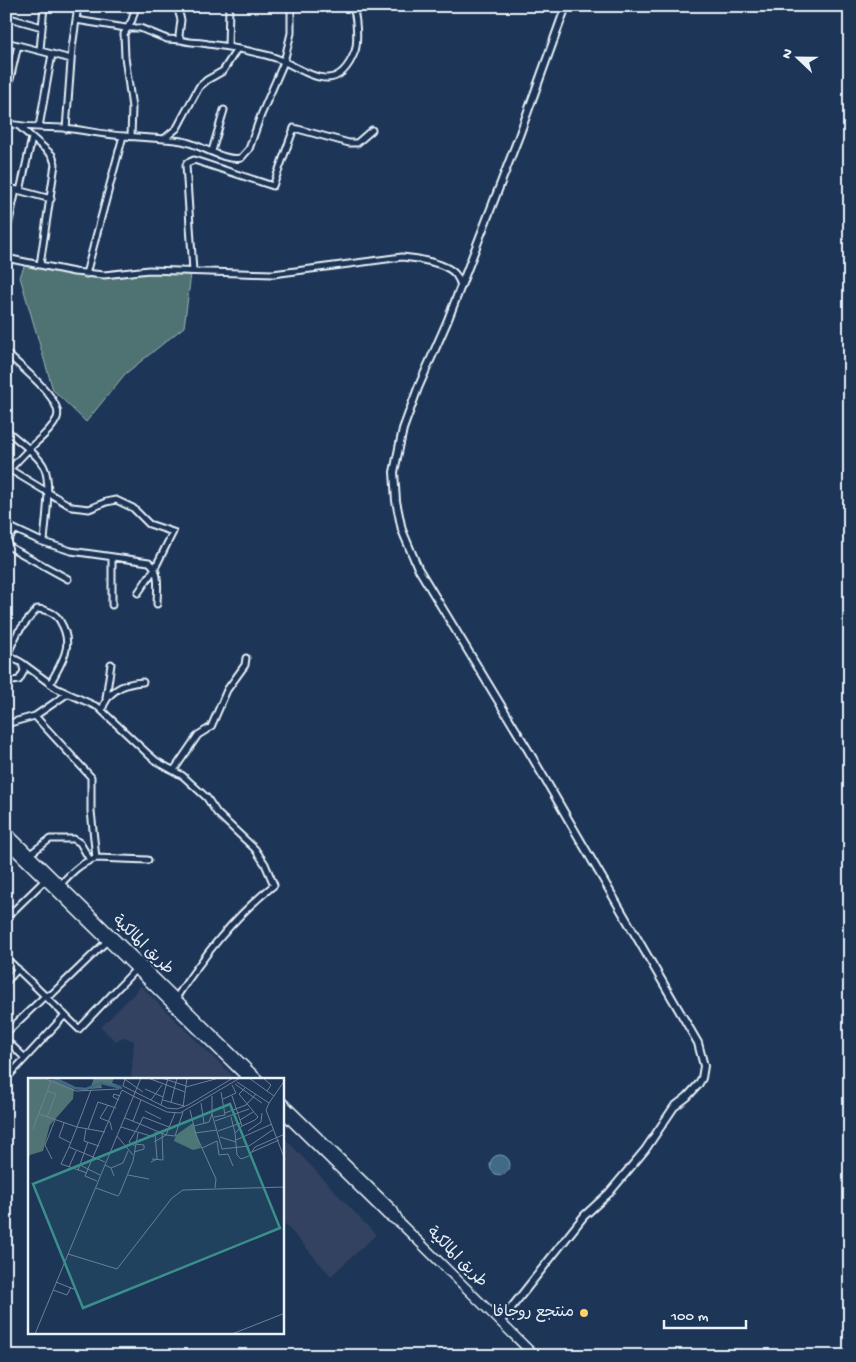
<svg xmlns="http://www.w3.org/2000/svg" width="856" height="1362" font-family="'Gochi Hand','Playpen Sans Arabic',sans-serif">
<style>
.built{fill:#324260}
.green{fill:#507373;stroke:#9cb2b6}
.water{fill:#406a87;stroke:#83a0b4}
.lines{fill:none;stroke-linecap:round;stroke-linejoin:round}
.minor-casing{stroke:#e8f1f8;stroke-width:9}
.tertiary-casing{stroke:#e8f1f8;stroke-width:10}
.secondary-casing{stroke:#e8f1f8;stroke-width:11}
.minor{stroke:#1d3557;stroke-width:5}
.tertiary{stroke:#1d3557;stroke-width:6}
.secondary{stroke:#1d3557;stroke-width:8}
.poi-dot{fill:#ffd166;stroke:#1d3557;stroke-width:2}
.labels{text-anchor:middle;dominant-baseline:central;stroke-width:4;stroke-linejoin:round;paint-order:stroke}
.street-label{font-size:16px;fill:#e8f1f8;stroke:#1d3557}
.poi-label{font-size:16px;fill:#e8f1f8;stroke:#1d3557;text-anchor:end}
.inset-river{fill:none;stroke:#406a87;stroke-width:2.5}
.inset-road{fill:none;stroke:#6e8097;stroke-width:1}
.view{fill:#3a8f8a;fill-opacity:0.15;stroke:#3a8f8a;stroke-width:2.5}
.inset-edge{fill:none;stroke:#e8f1f8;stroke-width:2.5}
</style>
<rect width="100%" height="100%" fill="#1d3557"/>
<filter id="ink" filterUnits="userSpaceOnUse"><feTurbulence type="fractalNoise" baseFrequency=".02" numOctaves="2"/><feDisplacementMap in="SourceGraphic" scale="10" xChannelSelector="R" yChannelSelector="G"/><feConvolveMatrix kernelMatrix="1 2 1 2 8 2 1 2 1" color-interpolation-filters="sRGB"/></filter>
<g filter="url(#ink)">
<path class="built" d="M141,986L166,1011L236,1079H131L134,1041L124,1037L115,1041L101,1027Z
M283,1136L376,1235L331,1276L283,1222Z"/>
<path class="green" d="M25,264L97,278L148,271L191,274L184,327L125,374L86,422L53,390L20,277Z"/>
<path class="water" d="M490 1165a10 10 0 1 1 20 0a10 10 0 1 1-20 0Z"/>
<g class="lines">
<g class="minor-casing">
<path id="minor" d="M177,6L181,20L179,36L181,40C190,43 199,42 208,44C224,46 241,49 257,53C267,55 278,58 287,63C315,77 339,93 355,51C358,42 357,15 352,6
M6,17L42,27
M76,20L126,28H140L167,39L181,40
M6,42L52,54L39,127
M228,47L229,6
M40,50L44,6
M52,54L71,59
M6,97L18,45
M6,123C25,128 44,127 64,128C84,130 104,135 125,136C144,138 163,138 182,141C200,144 224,162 241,158L249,149L261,115L284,62L291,33V6
M19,126L52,155L55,164L40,265
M66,129L72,48L78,6
M131,137L132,108L125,57L124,34L132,20L136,6
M164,139L177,128L199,87L207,80L223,71L237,49
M212,151L224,110
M6,187L51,199
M20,191L32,138
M6,235L16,190
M6,258L74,272L104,275L149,270L273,274L402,257C415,258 448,263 456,275C458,278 460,282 461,286
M193,271L186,165L187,163L194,160L273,186L294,128L349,143H357L372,130
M86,274L123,136
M6,353C19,365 64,400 57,418C52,430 38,440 29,449C34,455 41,460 44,467C52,483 45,524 44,542
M6,430L29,449L6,473
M9,469L72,507L89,509L106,502L116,500L133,508L149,524L173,532L155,568L138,593
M6,525L40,541L71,551L149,562C161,570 157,592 157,604
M6,542L15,530
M6,545L68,579
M112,605V558
M6,654L22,663L56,688L98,707L148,754L156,761L183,776L207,798L217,813L255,849L265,864L274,885C234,917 204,955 176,998
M7,655L18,632L37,609C45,609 56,613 60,621C75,646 62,661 50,684
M6,682L19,680L24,671L22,663
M106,698L111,664
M102,710C108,690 124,683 143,682
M35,716L91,777V811L96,858
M6,724L35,716L67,694
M174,770L198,735L211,727L227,690L245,665L246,658
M30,854L50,839H74L80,843L90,860
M60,885C71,873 80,863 96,858L148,860
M6,918L45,880
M6,958L79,1029L136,969
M6,982L18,969
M6,1033L45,996L52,994L107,941
M6,1040L25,1058
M6,1079L65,1015"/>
</g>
<g class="tertiary-casing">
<path id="tertiary" d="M500,1322L584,1216L609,1193L645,1150L674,1107L687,1097L698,1085L702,1078L704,1066L698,1043L528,750L418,568L402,530L396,501L394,472L403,429L418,388L447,322L519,136L566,6"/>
</g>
<g class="secondary-casing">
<path id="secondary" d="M6,831L259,1080
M6,842L249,1080
M282,1102L393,1210L399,1221
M282,1112L387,1215L400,1223L535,1356"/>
</g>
<use href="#minor" class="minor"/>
<use href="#tertiary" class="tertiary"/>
<use href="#secondary" class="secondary"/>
</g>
</g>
<circle class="poi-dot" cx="584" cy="1313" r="5"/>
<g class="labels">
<g class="street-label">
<text transform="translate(142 946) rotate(44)">طريق المالكية</text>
<text transform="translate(456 1258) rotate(45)">طريق المالكية</text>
</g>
<g class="poi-label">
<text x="574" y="1313">منتجع روجافا</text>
</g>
</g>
<g transform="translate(28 1078)">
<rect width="256" height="256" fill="#1d3557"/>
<path d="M0,0L27,2L46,11L45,21L22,47L15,73L2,77L0,82ZM66,0H86L84,5L94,8L73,6L74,10L62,11ZM165,45L173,70L165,72L146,63L148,57Z" fill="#507373"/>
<path class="inset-river" d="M26,0L47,10L58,11L73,5L94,10"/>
<path class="inset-road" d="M15,0L48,13L91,11M95,0L115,14M120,0L157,14M134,0L158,8M221,0L246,18M235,0L243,7L239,13M97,1L95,8L107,14M209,4L241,25L238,32L257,82M207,6L234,25M158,9L191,0M117,11L135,19M19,13L28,16L19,39M107,14L139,30L149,31L160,27L205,0M105,18L139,34L152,35L212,0M184,18V36L194,71L221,68L246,51M204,18L214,48L227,42L230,39L211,16L218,9M195,21L208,15L204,7M91,22L85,19L86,16L92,18M123,22L134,7M135,22L156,28M143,24L149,0M173,25L176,45M241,25L257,2M80,27L72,40L82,44L84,52M133,27L140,0M155,29L159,0M162,32L168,57L188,101L187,110M117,33L133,41M197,35L218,27L228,16M11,36L49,49M186,39L197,37L193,14M203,39L207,55M97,40L112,46L101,64L107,68M212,42L225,34M105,43L113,22M187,43L221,31M36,45L31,59L43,65M166,48L181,44L184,36M214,48L207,55L209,77L213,81L221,78L227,69L257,56M49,49L63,12M93,49L126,59M141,49L115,39L112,46L138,57L147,35M5,51L23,3M58,51L56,63L71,68M60,51L70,24L88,30M190,53L213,45M220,53L233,44L234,35M77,54L49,49L41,69L77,84M167,55L189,52M89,58L105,77M192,59L208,64M208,62L244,46M126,64L138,57L147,58L155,34M41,69L33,86L59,95M174,70L189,63L191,77L200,76L205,88M106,74L116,71V67L107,66M224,74L251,62M24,81L17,67L27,42M124,81L135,82L134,55M123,84L129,81L127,54M52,87L72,97M77,87L83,90L86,98M41,89L48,73M83,90L95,85L100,73M50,92L60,64M100,97L121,101M69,103L57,98L65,79L94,12L105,18M68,110L90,118L92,115L105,83L110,55M40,176L89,191L144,120L155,112L257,109M28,204L48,212M25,212L39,217L43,209M7,256L113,0M204,256L257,235"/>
<path class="view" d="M202,26L252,150L55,230L5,106Z"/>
<rect width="256" height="256" class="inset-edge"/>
</g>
<rect width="856" height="1362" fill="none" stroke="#1d3557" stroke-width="25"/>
<rect x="12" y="12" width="831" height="1337" fill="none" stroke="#e8f1f8" stroke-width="2" filter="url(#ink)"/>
<g transform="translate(798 58) rotate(292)" stroke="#1d3557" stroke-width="4" paint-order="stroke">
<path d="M0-4L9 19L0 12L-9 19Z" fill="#e8f1f8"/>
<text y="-8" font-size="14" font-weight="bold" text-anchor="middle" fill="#e8f1f8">N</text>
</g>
<path d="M664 1320v8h82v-8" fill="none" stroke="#e8f1f8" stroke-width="2.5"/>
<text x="671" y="1320" font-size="15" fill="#e8f1f8" stroke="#1d3557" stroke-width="4" paint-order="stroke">100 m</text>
</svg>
